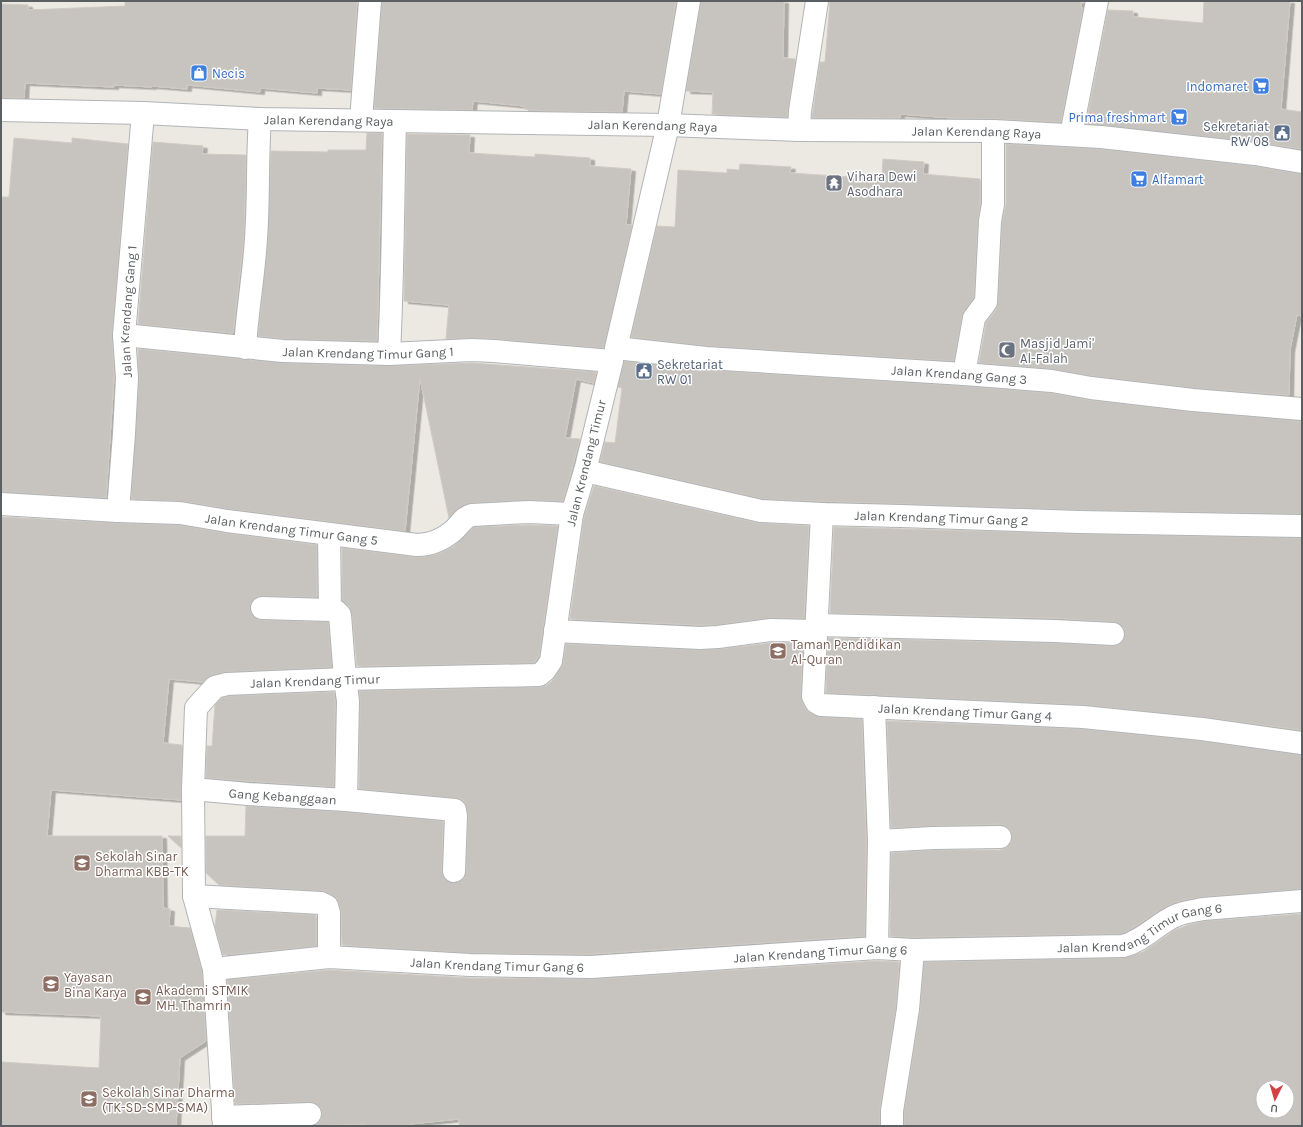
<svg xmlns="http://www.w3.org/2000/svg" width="1303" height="1127" font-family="Karla,sans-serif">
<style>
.building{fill:#c7c4c0;stroke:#d0cac2;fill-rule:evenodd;filter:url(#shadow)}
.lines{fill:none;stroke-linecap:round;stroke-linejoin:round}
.minor-casing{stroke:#b0b4b7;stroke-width:24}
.tertiary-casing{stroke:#b0b4b7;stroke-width:24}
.minor{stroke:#fff;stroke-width:22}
.tertiary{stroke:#fff;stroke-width:22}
.labels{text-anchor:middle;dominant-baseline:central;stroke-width:3;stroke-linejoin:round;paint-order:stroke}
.shop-label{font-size:13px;fill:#366cbe;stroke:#fff;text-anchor:start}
.street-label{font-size:13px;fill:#5b5f62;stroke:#fff}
.service-label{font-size:13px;fill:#4e5e75;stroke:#fff;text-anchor:end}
.worship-label{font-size:13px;fill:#5b616d;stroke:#fff;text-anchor:start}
.education-label{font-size:13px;fill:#785e54;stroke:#fff;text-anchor:start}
</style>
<defs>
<filter id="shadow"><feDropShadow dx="4.5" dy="2.5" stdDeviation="0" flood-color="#0004"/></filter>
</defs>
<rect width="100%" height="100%" fill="#ece9e3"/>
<path class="building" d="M125,1H357L351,90L317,88V93L260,88V92L187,85V89L152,86V87L114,85V87L25,83L24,98H1V4L28,5V10L125,6Z
M382,1H676L661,94L624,91L622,112L544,111L524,109L525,106L473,101L472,110L374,108Z
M701,1H784L783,58L795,59L787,117L712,114L713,92L686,91Z
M830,1H1081V8H1083L1061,122L994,119L953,118L900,114V118H812L820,62H825Z
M1204,1H1290L1281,109L1302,112V149L1256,142L1086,124L1108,10L1133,11V17L1203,23Z
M367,133H382L377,341L284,339L258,336L268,239L271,151L328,152V150H366Z
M407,134L470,135L469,153L535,157V154L590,158V166L631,169L626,225H632L604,348L495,339L471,338L446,339L449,305L404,301Z
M14,138L72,143V138L128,144L112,334L114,378L106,498L1,492V197H9Z
M153,142L203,146L202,154L246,155L244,237L233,333L138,324Z
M1006,144L1100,149L1253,166L1302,174V316L1297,315L1290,350L1289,395L1194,388L1093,376L1053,369L979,363L986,323L996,310L998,303L1002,222L1006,204Z
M883,159L924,162L923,174L980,179V203L978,220L974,298L964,310L962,316L954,361L707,346L631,337L657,226L675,227L678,170L727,173V169L739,170L740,164L791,167L790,173L851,177V175L882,177Z
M138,349L283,363L389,366L472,363L596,372L594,383L576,379L565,438L580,439L563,501L528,500L471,503L460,507L449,518L420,378L405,531L229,509L182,501L131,499L139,379Z
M624,361L705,370L963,386L1050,393L1089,400L1192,412L1302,421V514L1079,510L763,499L600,462L605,442L615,443L622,388L618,387Z
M594,486L758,523L809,526L804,618H769L717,625H700L570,619L584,517Z
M1,517L117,523L179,525L225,533L317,545V597L262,596L256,597L252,601L250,608L251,614L256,619L261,620L328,622L332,667L226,672L212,675L203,682L169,679L163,743L182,745L181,800L51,790L47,836H162L163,908L170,909L169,926L190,928L202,971L206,1041L180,1058L176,1126H1V1062L99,1068L101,1016L1,1012Z
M529,525L558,526L539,656L534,663L357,666L352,614L349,606L342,601V548L415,557H424L440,553L454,546L474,527Z
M834,527L1079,534L1302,538V730L1203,717L1084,705L826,693L828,638L1055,643L1112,646L1118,645L1123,641L1125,634L1124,628L1120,624L1114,622L1055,618L830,613Z
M772,643H803L801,696L805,708L809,712L820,717L862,719L866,841L865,936L591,954L470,953L342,945L341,910L337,898L333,895L322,891L219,885L206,873V836H245L246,806L345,812L443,821L442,871L443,876L447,881L453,883L459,882L464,878L466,871L468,816L465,803L462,799L456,798L359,789L360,701L359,691L540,687L547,685L553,680L561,668L563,663L566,644L699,650L720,649Z
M334,692L335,702L334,787L206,778L207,746H212L215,705L222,698L229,696Z
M887,721L1082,729L1201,741L1302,755V889L1202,897L1182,900L1163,908L1131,929L1121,934L913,937L890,936L891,853L933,850H1000L1007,847L1011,843L1012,837L1010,830L1006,826L1000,824L933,826L891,828Z
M168,836H181V848Z
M217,910L316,915V946L223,955L215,926Z
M1302,914V1126H904V1112L920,1011L924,962L1123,958L1143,952L1175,930L1188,925L1205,921ZM1263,1087H1287V1111H1263Z
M877,961L899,962L896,1008L880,1109V1126H459V1119L410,1124V1126H366L365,1124L312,1126L317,1124L321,1120L322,1114L321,1108L316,1103L310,1102L235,1104L227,980L329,970L470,978L592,979Z"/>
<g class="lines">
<g class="minor-casing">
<g id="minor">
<path id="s1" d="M689,1L668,125L616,348L706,358L964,374L1052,381L1091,388L1193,400L1302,409"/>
<path d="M361,120L370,1"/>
<path d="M799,130L800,111L817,1"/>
<path d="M1071,135L1097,1"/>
<path id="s2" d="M124,335L283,351L389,354L472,350L494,351L612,361L585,471L572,514L551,661L545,670L539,675L345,679L227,684L215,687L196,708L193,789L194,896L214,969L224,1126"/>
<path d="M245,348C247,311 254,275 256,238C259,198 257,158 260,119"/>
<path d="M389,354C393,276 393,198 395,121"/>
<path d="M964,374L974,318L986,302L990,221L993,204V131"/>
<path id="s3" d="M585,471L761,511L822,514L901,516L1079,522L1302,526"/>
<path id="s4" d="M1,504L118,511L180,513L227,521L417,545C431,545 442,540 453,531C460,525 463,517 472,515L529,512L572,514"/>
<path id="s5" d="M118,511L124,434L127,378L124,335L143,113"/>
<path id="s6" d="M822,514L813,696L816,702L821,705L1083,717L1202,729L1302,743"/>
<path d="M329,534L330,610"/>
<path d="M817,625L1055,631L1113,634"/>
<path d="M555,631L700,638L718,637L771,630L816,631"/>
<path d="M874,707L879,841L877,948"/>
<path id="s7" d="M193,789L248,794L346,800L348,701L345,679L340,615L336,611L330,610L262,608"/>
<path d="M346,800L455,810L456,816L454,871"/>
<path d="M879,841L933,838L1000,837"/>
<path d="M194,896L321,903L327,906L329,913V957"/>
<path id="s8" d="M214,969L329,957L470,965L591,967L877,948L913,950L1123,946C1143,941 1157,924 1175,916C1183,912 1194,911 1203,909L1302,901"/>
<path d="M223,1117L310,1114"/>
<path d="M892,1126V1111L908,1009L913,950"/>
</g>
</g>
<g class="tertiary-casing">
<g id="tertiary">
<path id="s9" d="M1,110L143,113L260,119L668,125L799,130L993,131L1101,137L1255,154L1302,162"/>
</g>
</g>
<use href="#minor" class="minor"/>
<use href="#tertiary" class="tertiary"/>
</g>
<defs>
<g id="shop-square" transform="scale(0.9)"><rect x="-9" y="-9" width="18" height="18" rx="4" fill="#3f7fe0" stroke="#fff"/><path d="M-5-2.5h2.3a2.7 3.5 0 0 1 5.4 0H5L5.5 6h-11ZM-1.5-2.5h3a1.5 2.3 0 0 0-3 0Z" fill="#fff"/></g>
<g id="supermarket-square" transform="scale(0.9)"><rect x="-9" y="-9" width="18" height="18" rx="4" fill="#3f7fe0" stroke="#fff"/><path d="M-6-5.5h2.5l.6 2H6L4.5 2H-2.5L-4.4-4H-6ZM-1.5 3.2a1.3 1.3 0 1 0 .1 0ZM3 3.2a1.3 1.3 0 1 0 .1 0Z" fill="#fff"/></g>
<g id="civic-square" transform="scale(0.9)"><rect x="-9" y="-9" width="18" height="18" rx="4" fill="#5c6f8a" stroke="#fff"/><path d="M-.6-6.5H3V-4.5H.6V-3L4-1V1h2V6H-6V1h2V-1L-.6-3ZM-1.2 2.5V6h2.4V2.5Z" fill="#fff"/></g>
<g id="temple-square" transform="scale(0.9)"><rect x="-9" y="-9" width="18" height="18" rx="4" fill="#6b7280" stroke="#fff"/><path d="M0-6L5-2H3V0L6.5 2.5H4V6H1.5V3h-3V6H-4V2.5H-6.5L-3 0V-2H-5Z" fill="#fff"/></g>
<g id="mosque-square" transform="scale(0.9)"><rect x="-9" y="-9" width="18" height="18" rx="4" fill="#6b7280" stroke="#fff"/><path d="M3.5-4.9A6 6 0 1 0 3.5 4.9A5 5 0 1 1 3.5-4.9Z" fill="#fff"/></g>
<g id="school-square" transform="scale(0.9)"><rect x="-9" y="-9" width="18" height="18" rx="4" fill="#8d6e63" stroke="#fff"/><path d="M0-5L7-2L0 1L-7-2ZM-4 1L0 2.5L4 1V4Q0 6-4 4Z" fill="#fff"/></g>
<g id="university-square" transform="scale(0.9)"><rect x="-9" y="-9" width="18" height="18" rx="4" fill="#8d6e63" stroke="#fff"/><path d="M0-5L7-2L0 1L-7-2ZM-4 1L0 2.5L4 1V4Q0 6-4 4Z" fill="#fff"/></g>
</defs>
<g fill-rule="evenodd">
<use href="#shop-square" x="199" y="73"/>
<use href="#supermarket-square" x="1261" y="86"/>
<use href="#supermarket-square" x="1179" y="117"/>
<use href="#civic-square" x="1282" y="133"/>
<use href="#supermarket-square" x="1139" y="179"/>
<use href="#temple-square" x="834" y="183"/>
<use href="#mosque-square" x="1007" y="350"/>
<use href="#civic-square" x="644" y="371"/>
<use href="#school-square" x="778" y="651"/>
<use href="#school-square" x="82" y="863"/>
<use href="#school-square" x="51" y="984"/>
<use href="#university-square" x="143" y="997"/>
<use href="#school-square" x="89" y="1099"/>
</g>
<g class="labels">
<g class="shop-label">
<text x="212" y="73">Necis</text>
<text x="1248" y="86" text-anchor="end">Indomaret</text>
<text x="1166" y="117" text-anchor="end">Prima freshmart</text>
<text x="1152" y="179">Alfamart</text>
</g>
<g class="street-label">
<text stroke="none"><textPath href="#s9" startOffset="328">Jalan Kerendang Raya</textPath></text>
<text stroke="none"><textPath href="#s9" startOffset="652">Jalan Kerendang Raya</textPath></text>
<text stroke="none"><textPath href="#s9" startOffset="976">Jalan Kerendang Raya</textPath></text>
<text stroke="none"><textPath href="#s5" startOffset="200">Jalan Krendang Gang 1</textPath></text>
<text stroke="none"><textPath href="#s2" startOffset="245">Jalan Krendang Timur Gang 1</textPath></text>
<text stroke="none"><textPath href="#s1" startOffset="699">Jalan Krendang Gang 3</textPath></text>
<text transform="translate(586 463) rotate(-76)">Jalan Krendang Timur</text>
<text stroke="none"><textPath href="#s3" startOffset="361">Jalan Krendang Timur Gang 2</textPath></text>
<text stroke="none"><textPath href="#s4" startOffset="292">Jalan Krendang Timur Gang 5</textPath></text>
<text transform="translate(315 681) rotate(-2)">Jalan Krendang Timur</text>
<text stroke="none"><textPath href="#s6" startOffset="339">Jalan Krendang Timur Gang 4</textPath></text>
<text stroke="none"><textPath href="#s7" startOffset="90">Gang Kebanggaan</textPath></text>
<text stroke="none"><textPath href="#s8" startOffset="932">Jalan Krendang Timur Gang 6</textPath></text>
<text stroke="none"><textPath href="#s8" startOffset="608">Jalan Krendang Timur Gang 6</textPath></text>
<text stroke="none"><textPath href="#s8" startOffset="284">Jalan Krendang Timur Gang 6</textPath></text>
</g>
<g class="service-label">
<text x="1269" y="126">Sekretariat<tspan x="1269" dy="15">RW 08</tspan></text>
<text x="657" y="364" text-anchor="start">Sekretariat<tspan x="657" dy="15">RW 01</tspan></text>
</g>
<g class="worship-label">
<text x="847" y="176">Vihara Dewi<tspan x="847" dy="15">Asodhara</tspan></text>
<text x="1020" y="343">Masjid Jami'<tspan x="1020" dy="15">Al-Falah</tspan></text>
</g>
<g class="education-label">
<text x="791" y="644">Taman Pendidikan<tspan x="791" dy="15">Al-Quran</tspan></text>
<text x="95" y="856">Sekolah Sinar<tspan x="95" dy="15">Dharma KBB-TK</tspan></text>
<text x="64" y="977">Yayasan<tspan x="64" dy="15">Bina Karya</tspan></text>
<text x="156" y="990">Akademi STMIK<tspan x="156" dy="15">MH. Thamrin</tspan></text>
<text x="102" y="1092">Sekolah Sinar Dharma<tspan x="102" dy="15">(TK-SD-SMP-SMA)</tspan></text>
</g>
</g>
<rect width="1303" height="1127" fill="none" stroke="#5b5f62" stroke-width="4"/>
<g transform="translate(1275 1099) rotate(185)"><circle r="19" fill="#ffffff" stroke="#bdbfc0"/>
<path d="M0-3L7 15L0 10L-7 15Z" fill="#d34244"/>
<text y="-6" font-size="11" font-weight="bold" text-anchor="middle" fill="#5b5f62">U</text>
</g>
</svg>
